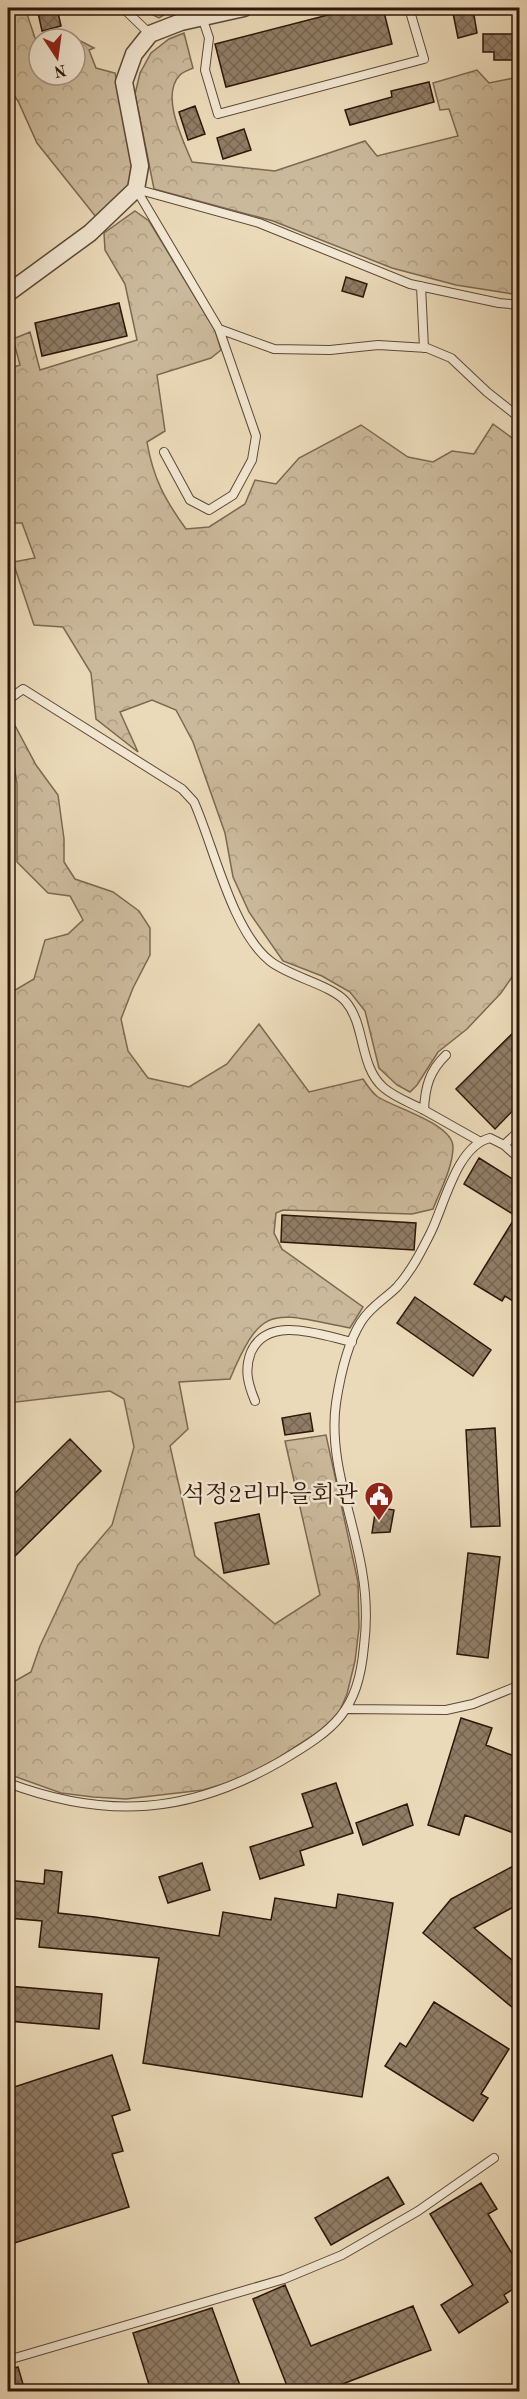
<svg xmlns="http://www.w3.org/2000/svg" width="527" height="2399" font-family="'Old Standard TT','Noto Serif KR',serif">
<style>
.forest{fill:url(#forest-crowns);stroke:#7c6852;stroke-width:1.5}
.building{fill:url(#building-cross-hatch);stroke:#2e1609;stroke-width:1.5}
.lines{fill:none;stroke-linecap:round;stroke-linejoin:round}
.lane-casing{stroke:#5d4735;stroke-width:10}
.street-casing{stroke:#5d4735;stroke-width:19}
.lane{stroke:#f2e7d2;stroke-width:8}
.street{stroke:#f2e7d2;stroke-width:16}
.labels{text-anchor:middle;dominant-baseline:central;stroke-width:5;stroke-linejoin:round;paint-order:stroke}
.poi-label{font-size:24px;fill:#2e1609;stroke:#f2e7d2;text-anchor:end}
</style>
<defs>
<pattern id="forest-crowns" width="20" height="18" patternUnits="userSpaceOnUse" patternTransform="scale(1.5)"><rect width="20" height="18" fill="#cbb99b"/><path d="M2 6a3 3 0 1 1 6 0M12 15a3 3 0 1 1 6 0" fill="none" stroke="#af9e84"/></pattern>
<pattern id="building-cross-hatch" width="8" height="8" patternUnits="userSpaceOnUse" patternTransform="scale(1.5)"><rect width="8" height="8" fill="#907c65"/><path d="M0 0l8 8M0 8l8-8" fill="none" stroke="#766551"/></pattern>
</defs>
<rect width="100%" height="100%" fill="#ebdab9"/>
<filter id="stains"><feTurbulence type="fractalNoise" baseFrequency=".00333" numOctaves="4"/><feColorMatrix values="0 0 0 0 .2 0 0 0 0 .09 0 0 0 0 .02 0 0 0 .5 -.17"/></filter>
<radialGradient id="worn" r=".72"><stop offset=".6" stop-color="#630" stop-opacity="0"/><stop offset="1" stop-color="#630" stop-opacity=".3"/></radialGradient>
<path class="forest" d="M8,8H25L36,41H39V75H75V39H46L67,34L94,48L89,50L96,68L115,73L133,154V187L96,217L37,143L18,101L8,87Z
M139,8H164L167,13L159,18Z
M184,33L193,68C189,70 183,72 180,75C160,95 183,140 192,162L275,171L365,141L377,156L458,136L449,109L440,110L433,83L477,70L489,83L519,77V295L456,285L392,268L273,221L154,189L135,94L140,73L151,53L169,39Z
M135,211L149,221L215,330L221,350L211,358L157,375L165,431L147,442C153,478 165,500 186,529L209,527L245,504L255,480L276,484L299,458L361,425L408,457L433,462L452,451L474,454L493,424L519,443V967L501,993L467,1029L438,1052L417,1085L410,1092L397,1085L379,1068L365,1011L350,992L322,976L283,961L249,912L233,877L225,833L193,742L176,710L152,700L120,712L138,752L96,719L91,673L63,627L34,625L13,562L35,558L22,523H8V369L20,365L13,339L30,332L40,370L137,340L125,284L105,250L104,233Z
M11,718L36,765L58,795L64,839V862L75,879L113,892L139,911L150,928V955L133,988L121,1019L128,1051L148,1078L189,1087L227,1064L259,1024L309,1092L363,1079C367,1085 372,1093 378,1097C395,1108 453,1124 453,1147C453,1167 440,1191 433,1209L412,1214L283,1210L276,1213L274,1233L282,1249L363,1307L350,1328C274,1314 263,1300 230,1379L179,1382L188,1429L170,1446L195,1556L275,1624L320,1595L285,1441L326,1435L358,1582L359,1628L355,1661L347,1694L338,1715L320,1731L275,1760L234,1781L203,1790L126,1799L93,1797L61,1793L8,1774V1685L31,1672L40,1646L78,1565L112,1525L134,1447L124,1399L110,1391L8,1403V992H12L34,979L45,940L68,934L83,920L70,896L48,893L17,862V784L8,726Z"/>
<path class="building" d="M37,8H57L61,26L42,31Z
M355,8H383L392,44L226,87L215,44Z
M473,9L477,33L458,38L453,13Z
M483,34H519V60H494V52H483Z
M429,82L434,102L350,125L345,110L392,97L391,91Z
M195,106L205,134L188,140L179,112Z
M244,129L251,150L223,159L217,138Z
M346,277L367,284L363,297L342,291Z
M119,303L127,336L42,356L35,323Z
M519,1027V1104L495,1129L456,1089Z
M479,1158L519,1183V1305L505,1296L502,1301L474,1284L516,1216L464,1184Z
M282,1215L416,1223L414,1250L281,1242Z
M415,1297L491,1350L473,1376L397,1323Z
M310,1413L313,1431L285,1435L282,1418Z
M495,1428L500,1526L471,1527L466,1430Z
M70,1439L101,1471L8,1563V1500Z
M376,1507L394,1510L390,1532L372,1533Z
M259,1514L269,1564L224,1573L215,1523Z
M468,1553L500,1557L488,1658L457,1654Z
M461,1718L492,1728L486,1745L519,1758V1835L465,1815L459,1835L428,1825Z
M336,1783L353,1833L300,1851L304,1865L260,1879L250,1847L313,1827L302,1794Z
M407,1804L413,1825L363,1845L356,1823Z
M202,1863L210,1890L168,1903L159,1877Z
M519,1863V1904L474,1928L519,1966V2013L423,1933L451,1899Z
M45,1870L62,1872L58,1913L95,1917L219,1936L223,1912L271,1920L275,1898L336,1908L338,1894L393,1903L362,2097L143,2063L159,1958L39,1947L42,1921L8,1918V1880L44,1884Z
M8,1986L102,1994L99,2029L8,2021Z
M434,2002L509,2049L481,2094L488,2098L473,2121L385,2066L400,2043L406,2047Z
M112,2055L130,2110L112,2116L123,2151L112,2154L129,2207L8,2245V2089Z
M388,2177L404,2204L331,2245L315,2218Z
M481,2183L497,2209L488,2214L519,2265V2285L504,2295L508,2302L459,2333L441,2305L473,2285L430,2214Z
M285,2285L311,2346L413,2306L431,2350L340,2385L343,2391H289L253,2299Z
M212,2308L242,2391H151L133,2333Z
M18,2367L25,2391H8V2370Z"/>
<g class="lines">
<g class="lane-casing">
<path id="lane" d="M123,8L150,34
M202,17L209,38L205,70L218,114L424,59L409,8
M136,189L219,329L256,436L252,460L233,495L209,510L190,500L164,452
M136,189L259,223L410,284L499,303L520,305
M421,286L424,348
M219,329L274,349L330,350L378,345L427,348L451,358L487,392L520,418
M8,700L23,689L182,789L194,802C214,847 232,931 270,961C290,977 332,985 346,1002C366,1026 359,1067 384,1088C396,1098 411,1103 424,1110
M8,795L10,837L8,879
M446,1055C429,1071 425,1088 424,1110L479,1141
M504,1145L520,1130
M255,1401C248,1384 244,1370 251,1352C268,1314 321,1335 352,1342
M348,1709L446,1710L473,1704L520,1685
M8,1783C107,1820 189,1814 281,1761C335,1729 358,1712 364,1646C367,1622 366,1594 362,1571C353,1516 328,1459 336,1403C340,1377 347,1344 361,1322C370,1307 385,1299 397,1287C412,1270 421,1252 431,1232C445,1203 457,1146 490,1138L504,1145L520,1159
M8,2360L284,2279L342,2255L418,2211L494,2158"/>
</g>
<g class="street-casing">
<path id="street" d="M8,293L90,233L136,189L140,166L124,82L134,54L150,34L181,22L244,8"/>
</g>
<use href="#lane" class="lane"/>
<use href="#street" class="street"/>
</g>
<defs>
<g id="civic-pin" transform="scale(1.5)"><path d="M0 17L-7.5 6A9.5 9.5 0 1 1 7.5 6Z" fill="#8f2418" stroke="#f2e7d2"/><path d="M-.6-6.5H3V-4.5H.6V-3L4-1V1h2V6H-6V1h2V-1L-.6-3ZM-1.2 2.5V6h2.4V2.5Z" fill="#fff"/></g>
</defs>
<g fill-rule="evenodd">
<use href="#civic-pin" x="379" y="1496"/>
</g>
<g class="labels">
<g class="poi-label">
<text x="358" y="1496">석정2리마을회관</text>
</g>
</g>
<rect width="527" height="2399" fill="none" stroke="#ebdab9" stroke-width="30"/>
<rect x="9" y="9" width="509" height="2381" fill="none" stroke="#2e1609" stroke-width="3"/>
<rect x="15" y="15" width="497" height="2369" fill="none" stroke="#2e1609" stroke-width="1.5"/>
<g transform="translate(57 57) rotate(167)"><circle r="28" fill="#f2e7d2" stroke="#a49382" stroke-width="1.5"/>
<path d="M0-4.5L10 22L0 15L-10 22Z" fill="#8f2418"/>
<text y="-9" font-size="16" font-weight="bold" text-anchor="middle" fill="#2e1609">N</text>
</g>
<rect width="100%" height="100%" filter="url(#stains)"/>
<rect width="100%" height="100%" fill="url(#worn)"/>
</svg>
